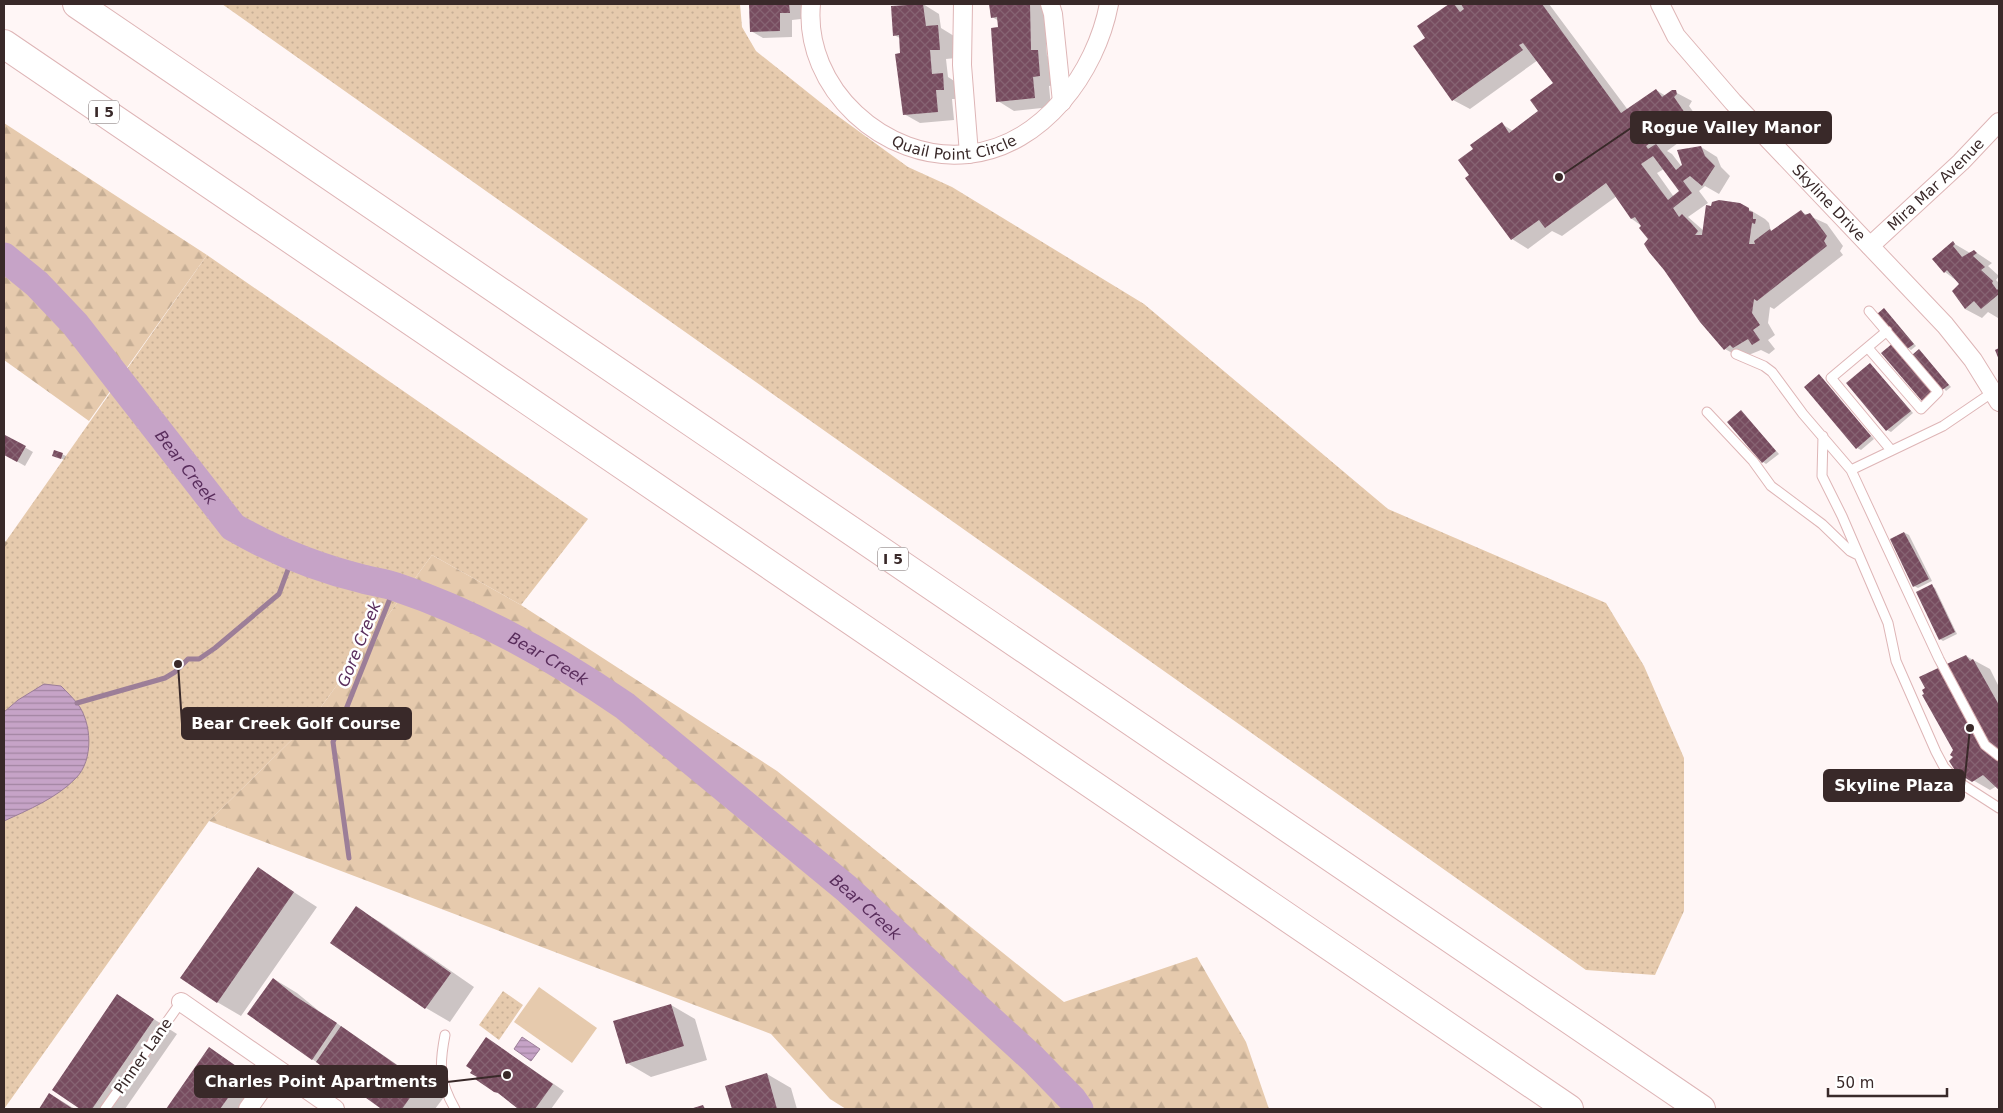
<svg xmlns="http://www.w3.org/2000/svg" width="2003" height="1113" font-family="'DejaVu Sans',sans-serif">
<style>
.grass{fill:url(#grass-dots)}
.forest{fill:url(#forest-firs)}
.pitch{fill:#e6caad}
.water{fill:url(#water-rules);stroke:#9c7e98}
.shadow{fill:#0003;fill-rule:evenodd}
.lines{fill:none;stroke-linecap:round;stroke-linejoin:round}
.stream{stroke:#9c7e98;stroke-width:5}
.river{stroke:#c6a3c7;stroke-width:29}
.building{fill:url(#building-cross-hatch);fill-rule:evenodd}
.service-casing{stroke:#deb5b6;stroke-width:11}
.minor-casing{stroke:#deb5b6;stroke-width:20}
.motorway-casing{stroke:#deb5b6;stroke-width:30}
.service{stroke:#fff;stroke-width:9}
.minor{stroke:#fff;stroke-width:18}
.motorway{stroke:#fff;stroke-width:28}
.labels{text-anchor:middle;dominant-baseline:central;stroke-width:5;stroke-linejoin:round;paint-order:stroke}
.shield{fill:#fff;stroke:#746969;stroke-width:1}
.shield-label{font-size:14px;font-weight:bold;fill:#392929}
.street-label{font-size:15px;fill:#392929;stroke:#fff}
.water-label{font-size:16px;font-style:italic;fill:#592d5c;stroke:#fff}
.leader{fill:none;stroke:#392929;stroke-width:2}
.callout-dot{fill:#392929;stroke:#fff;stroke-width:2}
.callout{fill:#392929;stroke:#392929;stroke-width:2}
.callout-label{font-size:16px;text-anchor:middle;font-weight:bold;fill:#fff}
</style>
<defs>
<pattern id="grass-dots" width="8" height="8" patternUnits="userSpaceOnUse" patternTransform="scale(1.25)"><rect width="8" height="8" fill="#e6caad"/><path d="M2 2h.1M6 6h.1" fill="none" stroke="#c6ae95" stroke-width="1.8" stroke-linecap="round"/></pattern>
<pattern id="forest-firs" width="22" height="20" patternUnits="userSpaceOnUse" patternTransform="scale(1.25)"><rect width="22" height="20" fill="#e6caad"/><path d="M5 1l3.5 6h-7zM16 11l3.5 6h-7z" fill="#c6ae95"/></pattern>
<pattern id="water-rules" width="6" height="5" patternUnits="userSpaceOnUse" patternTransform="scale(1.25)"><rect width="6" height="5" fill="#c6a3c7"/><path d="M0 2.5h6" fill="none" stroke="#a285a2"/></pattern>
<pattern id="building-cross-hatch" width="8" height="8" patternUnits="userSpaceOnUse" patternTransform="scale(1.25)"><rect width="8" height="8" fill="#774c5f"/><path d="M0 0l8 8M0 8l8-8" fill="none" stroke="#866372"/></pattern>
</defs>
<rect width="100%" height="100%" fill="#fff6f6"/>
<path class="grass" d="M222,4H740L742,27L756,51L835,114L908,167L952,187L1144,304L1388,509L1606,603L1644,666L1684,758V911L1655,975L1586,970Z
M207,255L588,519L521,605L432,555L310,722L209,821L4,1109V544Z
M503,991L523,1005L499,1040L479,1025Z"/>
<path class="forest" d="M4,123L207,255L89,421L4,360Z
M432,555L521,605L777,771L1064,1002L1197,957L1246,1042L1269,1109H846L830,1099L771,1034L209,821L310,722Z"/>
<path class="pitch" d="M539,987L597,1028L572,1063L514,1022Z"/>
<path class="water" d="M44,684L61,686C66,691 72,697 77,703C92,722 94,760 76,778C57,798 28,810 4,821V712L18,700Z
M522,1037L540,1049L531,1061L514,1049Z"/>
<path class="shadow" d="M750,4H801V19L792,20V37L763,38L751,31Z
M923,4L939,14L941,28L954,36L956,58L946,59L948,77L959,84L960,99H952L954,120L920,123L904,114L900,38L894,35L892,7Z
M990,4H1044L1047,56L1054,60L1056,85L1049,86L1051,107L1014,111L998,101L1000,28L999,21L992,17Z
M1451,4H1549L1628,110L1656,90L1666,96L1675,92L1692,101L1689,106L1703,125L1667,151L1672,154L1682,167L1701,147L1717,157L1721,167L1730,176L1719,194L1705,186L1699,191L1708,203L1688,217L1704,231L1740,204L1765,219L1769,223L1771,232L1801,212L1827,224L1843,246L1840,251L1843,255L1774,309L1770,307L1768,323L1775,335L1768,340L1775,349L1769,354L1761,350L1741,358L1725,349L1643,227L1632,219L1617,196L1562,236L1552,231L1528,249L1512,239L1471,176L1475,149L1502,124L1513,131L1539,112L1555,83L1538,60L1470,109L1453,100L1426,38L1419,27ZM1664,169L1681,191L1674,197L1657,173Z
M1953,243L1970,253L1974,251L1992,263L1988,266L1999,276L1996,280L1999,283L1998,318L1988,312L1982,318L1965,309L1961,284L1945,272L1934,260Z
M1884,310L1916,346L1911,350L1908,348Z
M1922,353L1951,387L1946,391L1914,355Z
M1870,364L1913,413L1891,432L1887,430Z
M1819,376L1874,439L1861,450L1857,448Z
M1741,411L1779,454L1766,464L1763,462Z
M5,436L33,452L25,466L4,454Z
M55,451L66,456L65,460L57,457Z
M1905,533L1909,535L1932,581L1918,588L1914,586L1892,540Z
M4,540L8,543L4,548Z
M1932,586L1935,588L1957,634L1943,641L1940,639Z
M1966,656L1990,669L1999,687V788L1997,786L1990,790L1959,772L1954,757Z
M258,869L317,907L241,1016L217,1002Z
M356,908L380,922L474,987L450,1022L426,1008L332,942Z
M274,979L297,993L319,1011L444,1097L435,1109H384L312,1059Z
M118,996L177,1034L125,1109H83L53,1089Z
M671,1005L695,1019L707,1060L651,1077L627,1063Z
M498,1046L564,1091L551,1109H522L495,1091Z
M210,1049L269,1087L254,1109H167Z
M767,1074L791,1088L797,1109H733L726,1087Z
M50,1094L75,1109H39Z"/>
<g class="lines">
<path class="stream" d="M77,703L165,678L175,672L188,659H199L215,648L279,594L293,556
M349,858L333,742L395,586"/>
<path class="river" id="s1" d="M4,257L37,284L75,324L233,527C273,550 318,568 363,579C374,582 386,583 396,587C477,614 555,658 625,706L847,889L1033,1059L1072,1099L1079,1109"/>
</g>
<path class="building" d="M749,4H789L790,13H780V31L750,32Z
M923,4L926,26L938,25L940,50H930L932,74L943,73L944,90H936L938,112L903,115L895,54L900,53L899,35L893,36L891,6Z
M989,4H1030L1031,50H1038L1040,76L1033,77L1035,98L996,102L991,28L998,27L997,17L991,18Z
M1449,4H1454L1460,12L1464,9L1461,4H1542L1621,113L1656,89L1662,97L1672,90H1676L1677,94L1674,97L1687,116L1646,146L1648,149L1656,144L1676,170L1682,165L1677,150L1701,146L1705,156L1715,166L1702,186L1690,176L1683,181L1692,193L1673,208L1679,217L1682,214L1691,223L1698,231L1695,235H1702L1706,205L1711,206L1712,202L1719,200L1740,203L1749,208V211L1753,212V219H1756L1755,224L1752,223L1749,244H1755L1754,241L1770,229L1771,231L1801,210L1805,215L1810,213L1827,236L1824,241L1827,246L1757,301L1754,299L1752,313L1760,325L1753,330L1760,340L1752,345L1748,339L1733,348L1730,345L1724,350L1700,322L1664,270L1649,252L1644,244L1648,239L1639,228L1641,226L1635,217L1631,219L1606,183L1545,228L1539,220L1511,240L1465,178L1469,175L1458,160L1473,149L1470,145L1502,122L1509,133L1538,111L1530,100L1553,83L1523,43L1519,45L1523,50L1452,101L1413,46L1425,38L1417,26ZM1653,156L1679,191L1668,200L1641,164Z
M1953,241L1955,244L1953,246L1962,257L1974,250L1977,253L1973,256L1985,267L1981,270L1993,281L1992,283L1997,290L1999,288V294L1981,309L1974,301L1965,309L1952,291L1959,284L1947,270L1944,273L1932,259Z
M1884,308L1914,344L1907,349L1877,314Z
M1893,343L1934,391L1922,401L1881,353Z
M1999,348V360L1995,350Z
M1919,349L1949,385L1942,390L1912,355Z
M1870,363L1911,411L1886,431L1846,383Z
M1819,374L1871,436L1856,449L1804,387Z
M1741,410L1776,451L1762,463L1727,422Z
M5,435L26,446L17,462L4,455Z
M54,450L63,453L61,459L52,456Z
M1904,532L1929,579L1913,587L1890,539Z
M1932,584L1955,632L1939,640L1916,592Z
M1966,655L1970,661L1973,659L1999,705V790L1983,775L1972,782L1956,772L1949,761L1953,757L1950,755L1953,750L1922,695L1924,694L1922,690L1925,688L1919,677Z
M258,867L294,892L217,1003L180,978Z
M356,906L451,973L425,1009L330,943Z
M273,978L295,996L337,1023L312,1060L247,1014Z
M117,994L154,1019L92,1109H80L52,1090Z
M671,1004L684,1046L626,1064L613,1021Z
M341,1026L421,1082L402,1109L380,1108L316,1062Z
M486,1037L553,1084L535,1109L517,1108L498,1093L494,1092L475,1079L477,1077L470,1073L472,1070L466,1066Z
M209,1047L246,1073L220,1109H166Z
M767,1073L777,1109H732L725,1086Z
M49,1093L73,1109H39Z
M703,1105L705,1109H690Z"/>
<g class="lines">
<g class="service-casing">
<path id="service" d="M1887,331L1831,378L1891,450
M1868,348L1921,409L1938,392L1869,311
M1736,354L1764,366L1772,372L1803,414L1851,470L1939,659L1985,745L1999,756
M1707,412L1753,461L1771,486L1822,524L1850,551L1858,555
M1823,436L1822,476L1842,516L1888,623L1896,661L1936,752L1944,767L1957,781L1999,808
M1851,470L1943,426L1993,392
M445,1035C439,1066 439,1081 455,1109
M105,1109L181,1002"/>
</g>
<g class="minor-casing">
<g id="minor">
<path id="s2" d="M811,4C803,88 885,163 968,154C1043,146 1096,72 1109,4"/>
<path d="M963,4L962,65L969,154"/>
<path d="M1050,4L1053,14L1062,102"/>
<path id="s3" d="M1660,4L1676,36L1733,102L1945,325L1973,360L1999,402"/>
<path id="s4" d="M1870,246L1961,162L1999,122"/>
<path d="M181,1002L335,1109"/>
<path d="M248,1109L276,1069"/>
</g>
</g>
<g class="motorway-casing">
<path id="motorway" d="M77,4L1701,1109
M4,44L1569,1109"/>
</g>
<use href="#service" class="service"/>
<use href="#minor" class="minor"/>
<use href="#motorway" class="motorway"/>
</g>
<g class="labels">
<g class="shield">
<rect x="89" y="100.5" width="30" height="23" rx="4"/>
<rect x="878" y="547.5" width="30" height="23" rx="4"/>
</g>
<g class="shield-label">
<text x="104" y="112">I 5</text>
<text x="893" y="559">I 5</text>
</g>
<g class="street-label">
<text stroke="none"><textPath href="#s2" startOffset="232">Quail Point Circle</textPath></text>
<text stroke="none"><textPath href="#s4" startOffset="90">Mira Mar Avenue</textPath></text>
<text stroke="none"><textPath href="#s3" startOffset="262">Skyline Drive</textPath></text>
<text transform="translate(143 1056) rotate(-55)">Pinner Lane</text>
</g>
<g class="water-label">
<text stroke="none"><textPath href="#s1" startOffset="279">Bear Creek</textPath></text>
<text transform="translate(359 644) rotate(-68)">Gore Creek</text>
<text stroke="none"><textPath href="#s1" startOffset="698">Bear Creek</textPath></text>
<text stroke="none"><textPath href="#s1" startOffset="1102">Bear Creek</textPath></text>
</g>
</g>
<path class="leader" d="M1559 177L1631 128M178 664L182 724M1970 728L1964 786M507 1075L447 1082"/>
<g class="callout-dot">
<circle cx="1559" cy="177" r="5"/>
<circle cx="178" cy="664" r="5"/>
<circle cx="1970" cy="728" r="5"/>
<circle cx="507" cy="1075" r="5"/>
</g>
<g class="callout">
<rect x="1631" y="112" width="200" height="31" rx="5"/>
<rect x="182" y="708" width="229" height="31" rx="5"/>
<rect x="1824" y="770" width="140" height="31" rx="5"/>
<rect x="195" y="1066" width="252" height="31" rx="5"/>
</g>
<g class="callout-label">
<text x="1731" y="133">Rogue Valley Manor</text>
<text x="296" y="729">Bear Creek Golf Course</text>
<text x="1894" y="791">Skyline Plaza</text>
<text x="321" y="1087">Charles Point Apartments</text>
</g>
<rect width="2003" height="1113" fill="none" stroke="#392929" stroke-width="10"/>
<path d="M1828 1088v8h119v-8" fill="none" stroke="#392929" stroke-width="2.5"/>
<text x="1836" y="1088" font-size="15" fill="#392929" stroke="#ffffff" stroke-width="4" paint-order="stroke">50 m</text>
</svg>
